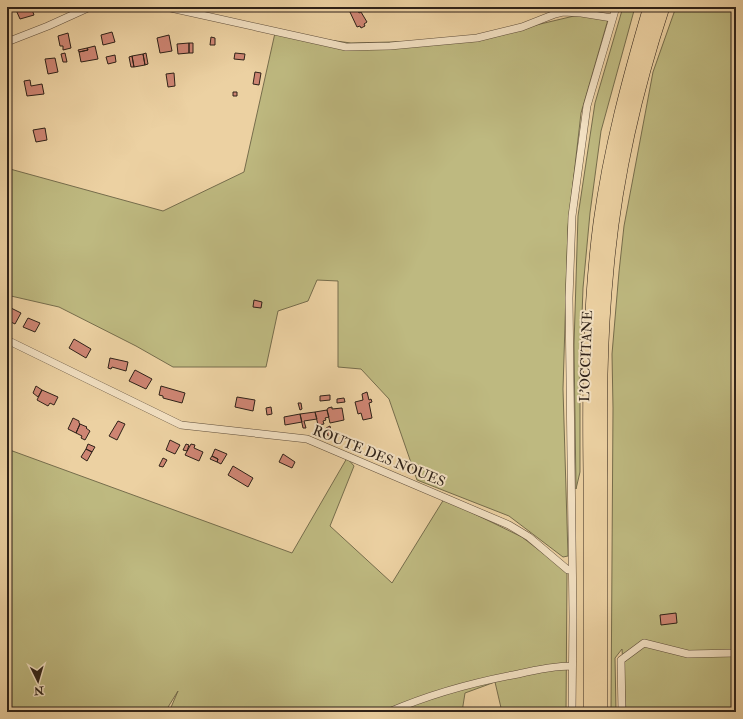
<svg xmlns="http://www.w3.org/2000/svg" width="743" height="719" font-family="'IM FELL Double Pica',serif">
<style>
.green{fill:#beb980;stroke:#766d4c}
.building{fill:#ce8573;stroke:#2e2118}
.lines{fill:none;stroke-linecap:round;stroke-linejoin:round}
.street-casing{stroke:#5e4d3a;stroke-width:8}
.highway-casing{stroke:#2e2118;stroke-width:14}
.street{stroke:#f3e1c3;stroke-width:7}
.highway{stroke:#ecd1a2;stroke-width:13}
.labels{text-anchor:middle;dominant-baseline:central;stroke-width:4;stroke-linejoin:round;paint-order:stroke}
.street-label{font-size:14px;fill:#2e2118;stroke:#f3e1c3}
</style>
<rect width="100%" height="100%" fill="#ecd1a2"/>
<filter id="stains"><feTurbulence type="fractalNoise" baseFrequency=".005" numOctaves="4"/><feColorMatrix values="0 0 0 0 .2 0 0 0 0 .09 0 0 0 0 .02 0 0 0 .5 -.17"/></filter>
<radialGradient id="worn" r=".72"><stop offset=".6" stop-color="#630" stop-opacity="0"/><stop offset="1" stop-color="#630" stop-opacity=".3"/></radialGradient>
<path class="green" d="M623,7H635L601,131L590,213L583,288L580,369V472L576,489L574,345L578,216L595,103Z
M676,7H736V712H626L622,649L615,658L616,712H611L613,408L612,354L619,272L624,226L653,72Z
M574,16H609L581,113L568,227L563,389L568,556L563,557L509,516L417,480L389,399L361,369L338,367V281L317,280L308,301L278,311L266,367H173L136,346L59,307L11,296L7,293V170L10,169L163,211L244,172L275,33L351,43L473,40Z
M7,449L292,553L347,458L354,466L330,526L392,583L444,499L522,537L567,572L566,712H502L495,682L465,693L462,712H169L178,691L165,712H7Z"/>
<path class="building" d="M23,7H31L34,15L20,19L16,10Z
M356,7L359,13L361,12L367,22L364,24L365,26L361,28L360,26L357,27L349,10Z
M405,7H415L407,11Z
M112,32L115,42L103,45L101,35Z
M68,33L71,48L63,50V46H60L58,36Z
M169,35L172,51L160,53L157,38Z
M211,37L215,38V45H210Z
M189,43V53L178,54L177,44Z
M189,43H193V53H189Z
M95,46L98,59L81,62L79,52L88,50L87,48Z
M87,48L88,50L79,52L78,50Z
M65,53L67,62H63L61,54Z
M146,53L148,64L145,65L143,54Z
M235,53L245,54L244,60L234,59Z
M143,54L145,65L134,67L132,56Z
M115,55L116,62L108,64L106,57Z
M132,56L134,67H131L129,57Z
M55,58L58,72L48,74L45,59Z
M255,72L261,73L259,85L253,84Z
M174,73L175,86L168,87L166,74Z
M30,80L31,86L42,84L44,94L27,96L24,81Z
M233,92H237V96H233Z
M45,128L47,140L36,142L33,130Z
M254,300L262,302L261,308L253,307Z
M7,306L21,313L15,324L7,320Z
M28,318L40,323L35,332L23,327Z
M74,339L91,349L86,358L69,348Z
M110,358L128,362L126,371L112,367L111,369L108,368Z
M135,370L152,379L146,389L129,381Z
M36,386L42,390L38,397L33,393Z
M161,386L185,393L182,403L163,398V396L159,395Z
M42,390L58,397L54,405L50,403L48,406L37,400Z
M367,392L369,400L371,399L372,402L369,403L372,418L363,420L361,413L358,414L355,402L363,400L362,394Z
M330,395V400L320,401V396Z
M237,397L255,400L253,411L235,407Z
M344,398L345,402L337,403V399Z
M298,403H301L302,409L300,410Z
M271,407L272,414L267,415L266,408Z
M332,407V409L342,408L344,420L330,423L327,410L328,408Z
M327,410L329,417L325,418L326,420L323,421L324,424L318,425L315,412Z
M315,412L317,419L304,421L306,428H303L300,414Z
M300,414L302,422L285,425L284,417Z
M73,418L79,421V423L80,424L76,433L68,429Z
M118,421L125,424L117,440L109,436Z
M80,424L87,427L86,428L90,431L85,440L81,438L82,436L76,433Z
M330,426L332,435L328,436L326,428Z
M170,440L180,445L175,454L166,450Z
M88,444L95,447L92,452L86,449Z
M186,444L189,445L187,451L183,450Z
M191,444L195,445L194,448L203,452L199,461L185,455Z
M86,449L92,452L87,461L81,457Z
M215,449L227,454L221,464L217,462L218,459L212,456Z
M283,454L295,462L292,468L279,462Z
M212,456L218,459L217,462L210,459Z
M163,458L167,460L163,467L159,466Z
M233,466L253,478L248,487L228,475Z
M676,613L677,623L661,625L660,615Z"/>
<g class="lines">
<g class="street-casing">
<path id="street" d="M166,7L346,47L390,46L477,38L522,27L555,14L563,12L581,13L612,18
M7,42L48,26L90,7
M7,340L181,425L307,439L509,525L529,537L568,570H572
M389,712C428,695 475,682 518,674C535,670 554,666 572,666
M572,712L573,617L569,298L572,216L587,106L616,7
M622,712L621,660L644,643L688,654L736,653"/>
</g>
<g class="highway-casing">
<path id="highway" d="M590,712C590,633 590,555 590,476C589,392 589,307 600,223C610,149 629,78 650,7
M601,712C601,635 601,557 601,480C600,409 600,339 607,269C615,179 635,92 663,7"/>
</g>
<use href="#street" class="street"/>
<use href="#highway" class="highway"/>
</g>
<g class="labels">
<g class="street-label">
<text transform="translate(586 356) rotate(-88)">L'OCCITANE</text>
<text transform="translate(379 456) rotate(22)">ROUTE DES NOUES</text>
</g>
</g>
<rect width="743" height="719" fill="none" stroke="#ecd1a2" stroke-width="24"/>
<rect x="8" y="8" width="727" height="703" fill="none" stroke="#2e2118" stroke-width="2"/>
<rect x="12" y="12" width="719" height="695" fill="none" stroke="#2e2118"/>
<g transform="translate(38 681) rotate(175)" stroke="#f3e1c3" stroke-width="3" paint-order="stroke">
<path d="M0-3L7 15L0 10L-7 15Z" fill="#2e2118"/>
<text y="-6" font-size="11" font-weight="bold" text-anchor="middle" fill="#2e2118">N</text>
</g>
<rect width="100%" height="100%" filter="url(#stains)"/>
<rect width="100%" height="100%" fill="url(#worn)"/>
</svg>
